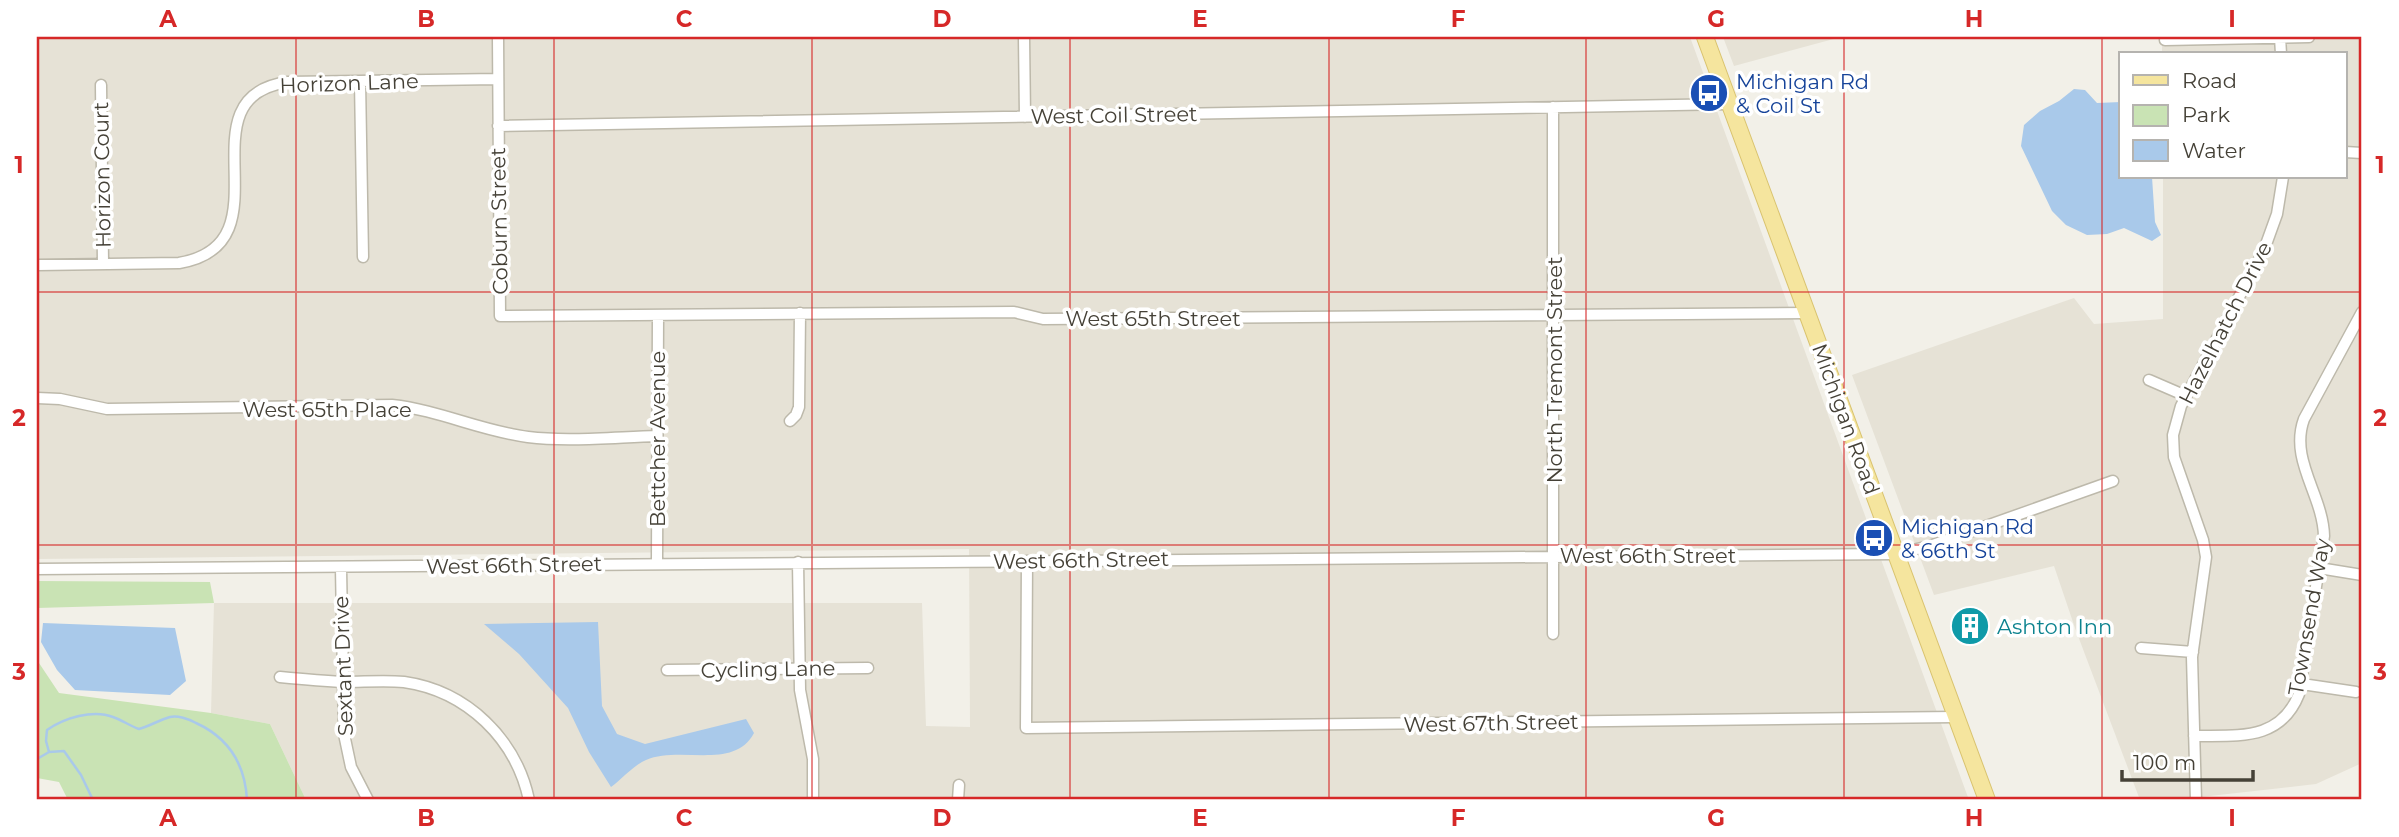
<svg xmlns="http://www.w3.org/2000/svg" width="2399" height="837" font-family="Montserrat,sans-serif">
<style>
.residential{fill:#e6e2d6}
.green{fill:#c9e3b4}
.water{fill:#a9c9ea}
.lines{fill:none;stroke-linecap:round;stroke-linejoin:round}
.stream{stroke:#a9c9ea;stroke-width:2.5}
.street-casing{stroke:#bdb9ab;stroke-width:13}
.primary-casing{stroke:#d9c36f;stroke-width:18}
.street{stroke:#fff;stroke-width:10}
.primary{stroke:#f5e59e;stroke-width:16}
.grid{fill:none;stroke:#d62828;stroke-width:2;stroke-opacity:0.55}
.labels{text-anchor:middle;dominant-baseline:central;stroke-width:7;stroke-linejoin:round;paint-order:stroke}
.transit-label{font-size:21px;fill:#164399;stroke:#fff;text-anchor:start}
.street-label{font-size:21px;fill:#454137;stroke:#fff}
.culture-label{font-size:21px;fill:#0d838f;stroke:#fff;text-anchor:start}
.neatline{fill:none;stroke:#d62828;stroke-width:2.5}
.grid-label{font-size:23px;text-anchor:middle;font-weight:bold;fill:#d62828}
</style>
<rect width="100%" height="100%" fill="#f2f0e8"/>
<path class="residential" d="M37,37H1690L1969,800H306L270,724L211,713L214,603H922L926,726L970,727L969,549L37,559Z
M1723,37H1841L1734,66Z
M2162,37H2362V763L2316,784L2174,800H2140L2075,628L2054,566L1934,595L1852,375L2074,298L2094,324L2163,319V177H2345V54H2162Z"/>
<path class="green" d="M37,581L210,582L214,603L37,608Z
M37,660L59,693L211,713L270,724L306,800H68L59,782L37,778Z"/>
<path class="water" d="M2074,89L2085,90L2097,103L2121,102V177H2152L2155,222L2161,235L2152,241L2124,228L2107,234L2087,235L2066,225L2052,211L2021,146L2024,125L2040,111L2059,101Z
M598,622L602,706L617,734L645,744L746,719L754,733C734,771 680,745 646,760C634,765 622,779 611,787L589,752L568,708L519,654L484,624Z
M43,623L175,628L186,681L170,695L75,690L57,670L41,642Z"/>
<g class="lines">
<path class="stream" d="M49,752L46,741L47,730C64,718 93,709 113,717C122,720 130,726 139,729C150,726 159,720 170,717C177,715 189,719 196,723C229,738 245,764 247,800
M37,759L49,752L64,751L81,775L93,800"/>
<g class="street-casing">
<path id="street" d="M498,37L500,316L1014,312L1043,319L1807,313
M1024,37L1025,117
M2280,37L2281,54
M2165,40L2309,37
M360,81L363,257
M101,85L103,264
M498,126L1730,104
M2345,152L2362,153
M37,265L179,263C293,244 177,97 288,82L498,79
M2149,380L2186,396
M37,398L60,399L107,409L392,405C439,410 481,431 528,437C568,442 617,437 657,436
M790,421L796,415L799,407L800,313
M1027,561L1026,728L1955,717
M798,562L800,690L813,759V800
M657,563L658,315
M341,568L344,734L351,767L368,800
M2319,568L2362,575
M37,569C656,568 1276,556 1895,554L1930,546L2113,481
M1553,634V107
M2141,648L2193,652
M667,670L868,668
M280,677C301,679 323,681 344,682C364,682 384,680 404,682C467,691 516,739 529,800
M2302,684L2356,692
M2194,736C2237,735 2280,742 2299,694L2324,536C2323,495 2289,460 2304,419L2362,312
M958,800L959,785
M2196,800L2192,657L2206,557L2203,540L2174,457L2173,435L2181,406L2264,250L2277,214L2283,177"/>
</g>
<g class="primary-casing">
<path id="primary" d="M1705,37L1987,800"/>
</g>
<use href="#street" class="street"/>
<use href="#primary" class="primary"/>
</g>
<path class="grid" d="M296,37V800M554,37V800M812,37V800M1070,37V800M1329,37V800M1586,37V800M1844,37V800M2102,37V800M37,292H2362M37,545H2362"/>
<defs>
<g id="bus-disc" transform="scale(2.0125)"><circle r="9.5" fill="#1a4fb4" stroke="#fff"/><path d="M-5-6H5V4H4V6H2V4H-2V6H-4V4H-5ZM-3.5-4V0h7V-4ZM-3.5 1.2v1.5H-2V1.2ZM2 1.2v1.5H3.5V1.2Z" fill="#fff"/></g>
<g id="building-disc" transform="scale(2.0125)"><circle r="9.5" fill="#0f9aa8" stroke="#fff"/><path d="M-4-6H4V6H1V3H-1V6H-4ZM-2.5-4.3h1.7v1.8h-1.7ZM.8-4.3h1.7v1.8H.8ZM-2.5-1h1.7V.8h-1.7ZM.8-1h1.7V.8H.8Z" fill="#fff"/></g>
</defs>
<g fill-rule="evenodd">
<use href="#bus-disc" x="1709" y="93"/>
<use href="#bus-disc" x="1874" y="538"/>
<use href="#building-disc" x="1970" y="626"/>
</g>
<g class="labels">
<g class="transit-label">
<text x="1736" y="81">Michigan Rd<tspan x="1736" dy="24">&amp; Coil St</tspan></text>
<text x="1901" y="526">Michigan Rd<tspan x="1901" dy="24">&amp; 66th St</tspan></text>
</g>
<g class="street-label">
<text transform="translate(349 83) rotate(-2)">Horizon Lane</text>
<text transform="translate(1114 115) rotate(-1)">West Coil Street</text>
<text transform="translate(102 175) rotate(-91)">Horizon Court</text>
<text transform="translate(499 221) rotate(-91)">Coburn Street</text>
<text x="1153" y="318">West 65th Street</text>
<text transform="translate(2225 323) rotate(-63)">Hazelhatch Drive</text>
<text transform="translate(1554 370) rotate(-90)">North Tremont Street</text>
<text x="327" y="409">West 65th Place</text>
<text transform="translate(1846 419) rotate(70)">Michigan Road</text>
<text transform="translate(657 439) rotate(-90)">Bettcher Avenue</text>
<text x="1648" y="555">West 66th Street</text>
<text transform="translate(1081 560) rotate(-1)">West 66th Street</text>
<text transform="translate(514 565) rotate(-1)">West 66th Street</text>
<text transform="translate(2309 617) rotate(-80)">Townsend Way</text>
<text transform="translate(343 666) rotate(-92)">Sextant Drive</text>
<text transform="translate(768 669) rotate(-1)">Cycling Lane</text>
<text transform="translate(1491 723) rotate(-1)">West 67th Street</text>
</g>
<g class="culture-label">
<text x="1997" y="626">Ashton Inn</text>
</g>
</g>
<rect width="2399" height="837" fill="none" stroke="#ffffff" stroke-width="77"/>
<rect x="2119" y="52" width="228" height="126" fill="#ffffff" stroke="#b5b3af" stroke-width="2"/>
<rect x="2133" y="75" width="35" height="10" fill="#f5e59e" stroke="#b5b3af" stroke-width="2"/>
<text x="2182" y="88" font-size="21" fill="#454137">Road</text>
<rect x="2133" y="105" width="35" height="21" fill="#c9e3b4" stroke="#b5b3af" stroke-width="2"/>
<text x="2182" y="122" font-size="21" fill="#454137">Park</text>
<rect x="2133" y="140" width="35" height="21" fill="#a9c9ea" stroke="#b5b3af" stroke-width="2"/>
<text x="2182" y="158" font-size="21" fill="#454137">Water</text>
<path d="M2122 770v10h131v-10" fill="none" stroke="#454137" stroke-width="3.5"/>
<text x="2133" y="770" font-size="21" fill="#454137" stroke="#ffffff" stroke-width="5" paint-order="stroke">100 m</text>
<rect x="38" y="38" width="2322" height="760" class="neatline"/>
<g class="grid-label">
<text x="168" y="27">A</text>
<text x="426" y="27">B</text>
<text x="684" y="27">C</text>
<text x="942" y="27">D</text>
<text x="1200" y="27">E</text>
<text x="1458" y="27">F</text>
<text x="1716" y="27">G</text>
<text x="1974" y="27">H</text>
<text x="2232" y="27">I</text>
<text x="19" y="173">1</text>
<text x="2380" y="173">1</text>
<text x="19" y="426">2</text>
<text x="2380" y="426">2</text>
<text x="19" y="680">3</text>
<text x="2380" y="680">3</text>
<text x="168" y="826">A</text>
<text x="426" y="826">B</text>
<text x="684" y="826">C</text>
<text x="942" y="826">D</text>
<text x="1200" y="826">E</text>
<text x="1458" y="826">F</text>
<text x="1716" y="826">G</text>
<text x="1974" y="826">H</text>
<text x="2232" y="826">I</text>
</g>
</svg>
